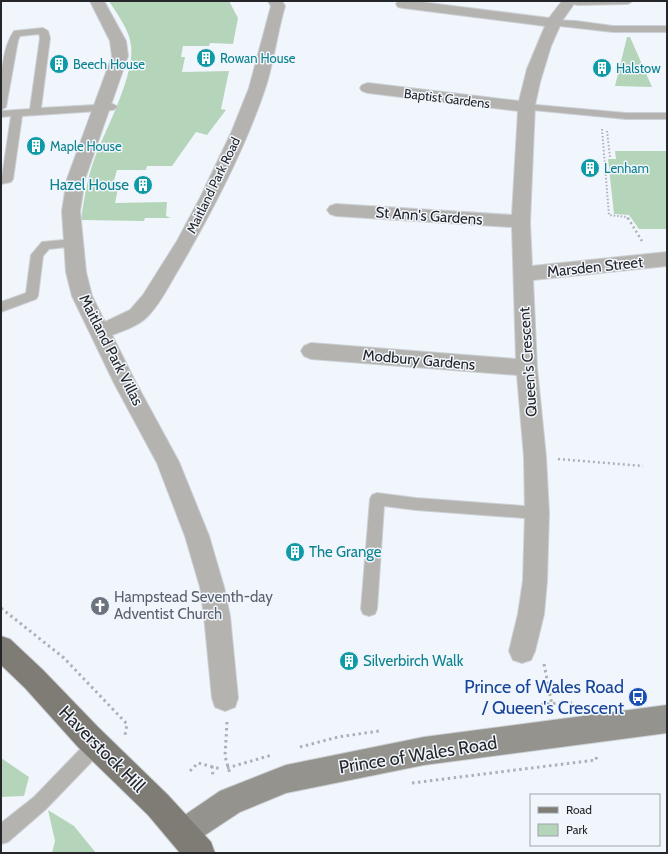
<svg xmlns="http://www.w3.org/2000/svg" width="668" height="854" font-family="Cabin,sans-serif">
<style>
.green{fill:#b5d5ba}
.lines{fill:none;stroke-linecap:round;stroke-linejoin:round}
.lane-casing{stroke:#ccd1d7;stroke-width:2}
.street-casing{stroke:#ccd1d7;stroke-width:2}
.secondary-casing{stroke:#ccd1d7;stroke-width:2}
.primary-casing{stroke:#ccd1d7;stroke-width:2}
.path-far2{stroke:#adb1b7;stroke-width:2;stroke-dasharray:1.5 2;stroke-linecap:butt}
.path-far1{stroke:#adb1b7;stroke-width:2.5;stroke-dasharray:2 3;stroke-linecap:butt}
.path{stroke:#adb1b7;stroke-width:3;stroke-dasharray:2.5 3.5;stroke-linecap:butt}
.lane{fill:#b5b3af;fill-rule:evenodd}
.street{fill:#b5b3af;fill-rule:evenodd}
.secondary{fill:#95938d;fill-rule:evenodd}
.primary{fill:#7f7c75;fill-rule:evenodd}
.labels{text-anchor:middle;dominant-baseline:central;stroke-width:3;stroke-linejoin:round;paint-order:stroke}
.far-culture-label{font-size:13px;fill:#0d838f;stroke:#f1f6fd;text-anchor:start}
.far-street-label{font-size:13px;fill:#24262a;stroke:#f1f6fd}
.culture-label{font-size:15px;fill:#0d838f;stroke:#f1f6fd;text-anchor:start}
.street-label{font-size:15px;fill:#24262a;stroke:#f1f6fd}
.worship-label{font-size:15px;fill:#5b616d;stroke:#f1f6fd;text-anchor:start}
.near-transit-label{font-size:18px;fill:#164399;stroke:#f1f6fd;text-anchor:end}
.near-street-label{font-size:18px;fill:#24262a;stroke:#f1f6fd}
</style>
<rect width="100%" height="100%" fill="#f1f6fd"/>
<path class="green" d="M109,1H229L238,18L233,44L210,43L209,46H183L181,57H185L182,72L229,71L221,109L226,110L207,135L196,132L172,166H147L146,170H117L113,184H119L115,203L167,202L166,216L171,218H145L144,221L81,220C84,200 87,179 94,160C105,130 135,76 131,45C129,29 117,14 109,1Z
M627,37H630L652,87L615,86Z
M615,151H667V229H639L629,215L614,214L608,159H616Z
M1,758L29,777L24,796L1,797Z
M48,810L74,826L96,853H52L55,841Z"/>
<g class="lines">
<g class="lane-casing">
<path id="lane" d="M566,1H633L628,4L578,5L568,3Z
M554,20L576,21L613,26H667V32H613L551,25L549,23L551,21Z
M43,28L48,31L50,38L41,108L113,104L118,107L113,110L22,116L13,179L11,182L1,184L11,116L1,117V111L30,109L40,38L39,34L20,36L18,40L6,107L1,110C1,86 0,51 14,31Z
M526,104L626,113H667V119H626L522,109L521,107Z
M73,239L77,240L79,243L77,246L49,249L43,256L38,296L36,299L1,312V302L26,293L31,255L42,242Z
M377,493L416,498L537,507L542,508L544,513L542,518L537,519L416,510L384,506L377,609L375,614L369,616L363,614L361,609L370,499L372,495Z
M96,736L102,739L105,745L102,751L46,809L8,842L1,844V823L34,797L90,739Z"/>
</g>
<g class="street-casing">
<path id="street" d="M90,1H104L126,41L128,56L85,179L80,211L86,272L92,296L105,322L130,310L143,295L177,241L200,198L231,133L249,88L271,6L268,1H282L285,6C277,33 274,62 265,89C244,151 213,210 180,267C170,283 162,301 149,315C139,326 125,330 112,335L135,381L179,462L209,536L224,587L230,616L238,698L235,707L225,711L215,707L212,698L204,616L200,587L185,536L157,463L114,383L72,296L66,272L62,211L67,179L112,56L110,41Z
M398,1H413L549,18L562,1H576L562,21L551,46L540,82L535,105L530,222L532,266L667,252V266L533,280L537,368L546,457L549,513L547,581L544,614L535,651L531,660L522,663L513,660L509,651L518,614L523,581L525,513L524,457L517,375L311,359L304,356L301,351L304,346L311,343L516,359L512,227L336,216L330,214L327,210L330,206L336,204L512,215L518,111L368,93L362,91L360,88L362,85L368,83L519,101L527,69L545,26L403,8L398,7L396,4Z"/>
</g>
<g class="secondary-casing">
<path id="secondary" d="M667,705V733L424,765L286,793L240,812L193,843L183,848L173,843L168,833L173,823L220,791L286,765L424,737Z"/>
</g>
<g class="primary-casing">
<path id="primary" d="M1,636L10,639L43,670L98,727L168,795L211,842L215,853H180L148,815L78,747L25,688L1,665Z"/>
</g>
<path class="path-far2" d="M602,129L609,215L627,217L628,219
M607,131L610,157"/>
<path class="path-far1" d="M628,218L642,241
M558,459L643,466"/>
<path class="path" d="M1,608L64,658L127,724L125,735
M544,664L552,705
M518,710L524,707L565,702L572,703
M227,722L225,756L230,774
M300,747L338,737L379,731
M212,766L213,776
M227,768L272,755
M190,771L198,763L221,769
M412,783L596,760L597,754"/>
<use href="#lane" class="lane"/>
<use href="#street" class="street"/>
<use href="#secondary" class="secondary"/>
<use href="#primary" class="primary"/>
</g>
<defs>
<g id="building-disc" transform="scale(1)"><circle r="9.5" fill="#0f9aa8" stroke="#f1f6fd"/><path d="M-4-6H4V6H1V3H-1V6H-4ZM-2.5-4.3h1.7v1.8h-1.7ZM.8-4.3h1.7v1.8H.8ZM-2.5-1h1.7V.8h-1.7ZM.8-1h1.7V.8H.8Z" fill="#fff"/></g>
<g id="church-disc" transform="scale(1)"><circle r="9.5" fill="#6b7280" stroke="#f1f6fd"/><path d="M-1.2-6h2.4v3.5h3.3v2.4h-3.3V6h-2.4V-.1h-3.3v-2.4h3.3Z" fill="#fff"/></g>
<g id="bus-disc" transform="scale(1)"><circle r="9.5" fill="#1a4fb4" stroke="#f1f6fd"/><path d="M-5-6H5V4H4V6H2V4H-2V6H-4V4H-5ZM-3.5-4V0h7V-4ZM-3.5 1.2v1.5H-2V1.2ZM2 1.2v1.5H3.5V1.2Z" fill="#fff"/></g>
</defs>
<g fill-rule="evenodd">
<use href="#building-disc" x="206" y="58"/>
<use href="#building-disc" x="59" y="64"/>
<use href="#building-disc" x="602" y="68"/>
<use href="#building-disc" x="36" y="146"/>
<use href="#building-disc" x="590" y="168"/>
<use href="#building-disc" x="143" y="185"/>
<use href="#building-disc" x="295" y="552"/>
<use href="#church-disc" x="100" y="606"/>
<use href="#building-disc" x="349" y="661"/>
<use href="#bus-disc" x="638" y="697"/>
</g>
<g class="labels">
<g class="far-culture-label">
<text x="220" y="58">Rowan House</text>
<text x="73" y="64">Beech House</text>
<text x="616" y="68">Halstow</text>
<text x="50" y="146">Maple House</text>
<text x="604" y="168">Lenham</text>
</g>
<g class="far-street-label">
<text transform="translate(447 98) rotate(7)">Baptist Gardens</text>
<text transform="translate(213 185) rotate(-64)">Maitland Park Road</text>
</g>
<g class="culture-label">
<text x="129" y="185" text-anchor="end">Hazel House</text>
<text x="309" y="552">The Grange</text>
<text x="363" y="661">Silverbirch Walk</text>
</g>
<g class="street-label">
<text transform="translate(429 216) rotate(4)">St Ann's Gardens</text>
<text transform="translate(595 267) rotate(-6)">Marsden Street</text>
<text transform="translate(111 350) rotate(63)">Maitland Park Villas</text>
<text transform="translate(419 360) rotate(5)">Modbury Gardens</text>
<text transform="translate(528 362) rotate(-94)">Queen's Crescent</text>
</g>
<g class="worship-label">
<text x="114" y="597">Hampstead Seventh-day<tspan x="114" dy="17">Adventist Church</tspan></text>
</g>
<g class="near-transit-label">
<text x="624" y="687">Prince of Wales Road<tspan x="624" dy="21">/ Queen's Crescent</tspan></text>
</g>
<g class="near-street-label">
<text transform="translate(102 749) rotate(45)">Haverstock Hill</text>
<text transform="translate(418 755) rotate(-9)">Prince of Wales Road</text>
</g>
</g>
<rect width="668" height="854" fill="none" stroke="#24262a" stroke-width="4"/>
<rect x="530" y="794" width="130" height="52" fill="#f1f6fd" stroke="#9fa3a9"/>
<rect x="538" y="807" width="20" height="6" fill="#7f7c75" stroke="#9fa3a9"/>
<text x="566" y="814" font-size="12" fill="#24262a">Road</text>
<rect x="538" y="824" width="20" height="12" fill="#b5d5ba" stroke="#9fa3a9"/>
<text x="566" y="834" font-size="12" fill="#24262a">Park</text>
</svg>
